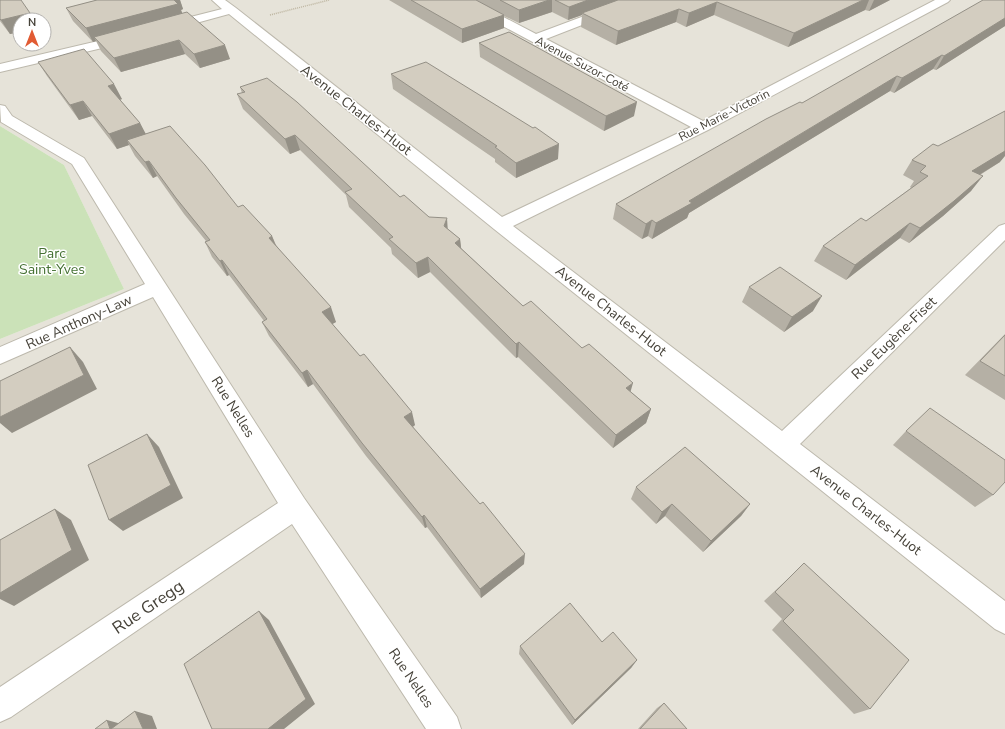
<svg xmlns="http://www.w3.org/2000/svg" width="1005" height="729" font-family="'Nunito Sans',sans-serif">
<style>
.residential{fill:#e6e3d9;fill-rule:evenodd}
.green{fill:#cbe2b8}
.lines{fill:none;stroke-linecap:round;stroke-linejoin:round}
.street-casing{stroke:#bdb9ad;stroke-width:2}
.path{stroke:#bdb5a0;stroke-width:1.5;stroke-dasharray:1 1;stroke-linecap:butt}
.street{fill:#fff;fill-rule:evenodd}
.wall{fill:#b5b0a5}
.shaded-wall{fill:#949086}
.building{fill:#d3cdc0;stroke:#949086}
.labels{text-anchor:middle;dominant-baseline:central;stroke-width:3;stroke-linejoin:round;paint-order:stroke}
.far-street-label{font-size:12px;fill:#464239;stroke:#fff}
.street-label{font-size:14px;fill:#464239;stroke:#fff}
.park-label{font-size:14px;fill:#457133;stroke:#fff}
.near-street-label{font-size:17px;fill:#464239;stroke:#fff}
</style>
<rect width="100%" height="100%" fill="#f3f1ea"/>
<path class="residential" d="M0,0H1005V729H0V339L124,289L64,165L0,126ZM20,20H44V44H20Z"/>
<path class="green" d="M0,126L64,165L124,289L0,339Z"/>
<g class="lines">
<g class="street-casing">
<path id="street" d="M212,0H225L236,8L502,217L691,127L458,2L456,0H471L536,34L627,0H643L641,2L546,39L703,121L935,0H950L948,2L708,130L513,226L782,431L999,226L1005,224V240L800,444L1005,601V634L995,629L494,229L229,14L167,31L163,30L161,27L163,24L222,9Z
M128,34L132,35L134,38L132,41L0,72V64Z
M0,105L5,106L12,116L84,158L304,498L457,717L461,729H426L292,524L11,717L0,722V687L278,503L153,297L0,364V347L145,284L72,164L1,122Z"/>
</g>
<path class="path" d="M270,15L329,0"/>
<use href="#street" class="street"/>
</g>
<path class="wall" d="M0,0L20,20V32L10,34L0,21Z
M97,0H180L183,9L181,10L182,13L230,59L200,68L185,54L121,72L101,51L96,41L93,42L73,21L66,8Z
M389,0H890L869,11L865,10L788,47L714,15L686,27L676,22L616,45L581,27L582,15L568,20L552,12L519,23L504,16V28L462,43Z
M1005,0V26L936,70L933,69L894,93L890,91L689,213L687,218L652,239L648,236L642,239L613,219L616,204L802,103Z
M479,43L634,116L604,131L480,57Z
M38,62L122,99L120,100L140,123L145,134L238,207L272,236L276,245L336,322L332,324L415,425L413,427L524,564L481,598L427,527L425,528L366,456L313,384L308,387L269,336L262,322L264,321L229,275L227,276L212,257L205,242L206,241L184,214L157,176L153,178L135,156L129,145L117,149L92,116L79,120L47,76Z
M391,74L558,159L516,178L495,162V159L393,89Z
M240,87L400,197L429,217L448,229L460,239L461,248L523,306L630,391L651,409L646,423L613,448L518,357L516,358L430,272L418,278L392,254L391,248L349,207L346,195L300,150L290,154L243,109L237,94L242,93Z
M938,146L1000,162L980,175L971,191L943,216L909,243L900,238L846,280L814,261L823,246L866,221L911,188L910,187L914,181L903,175L912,160Z
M749,287L813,311L784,332L742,302Z
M1005,334V400L965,375Z
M906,431L993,495L975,507L893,445Z
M636,487L750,504L741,516L703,552L665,516L656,524L631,499Z
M804,563L870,709L854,714L772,630L782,619L764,601L793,574Z
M602,642L637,660L631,668L572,725L519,654L520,646Z
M664,703L687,729H638L657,708Z"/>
<path class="shaded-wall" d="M172,0H180L183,9L181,10L184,18L94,37L96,41L93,42L86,28Z
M549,0H552V12L519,23V10Z
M588,0H623L582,13V15L568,20L569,7Z
M863,0H869L865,10L788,47L794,33Z
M874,0H890L869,11Z
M717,2L714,15L686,27L689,13Z
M679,9L676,22L616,45L618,31Z
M30,13L34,20H20V32L10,34L1,20Z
M504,15V28L462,43V29Z
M1005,18V26L936,70L944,56Z
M179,40L185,54L121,72L114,58Z
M225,45L230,59L200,68L194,54Z
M942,55L933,69L894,93L902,78Z
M897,76L890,91L689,213L687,218L652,239L656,223L689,201Z
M114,84L122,99L116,101L108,86Z
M83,101L92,116L79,120L70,105Z
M637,102L634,116L604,131L606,116Z
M140,123L148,138L127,140L129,145L117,149L109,134Z
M295,135L300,150L290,154L285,139Z
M559,144L558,159L516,178V163Z
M1005,149V156L1000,162L961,186L972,171Z
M149,161L157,176L153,178L145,162Z
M983,176L971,191L943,216L909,243L920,228Z
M447,218L448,233L444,226Z
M652,220L648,236L642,239L646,224Z
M910,223L900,238L846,280L855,265Z
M272,236L278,251L269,238Z
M460,239L462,255L455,243Z
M428,257L430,272L418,278L416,263Z
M222,260L229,275L227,276L220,261Z
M822,296L813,311L784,332L792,317Z
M331,307L336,322L327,327L322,312Z
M519,342L518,357L516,358V344Z
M70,347L83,362L97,389L12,433L0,423V417Z
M307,370L313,384L308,387L302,373Z
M633,383L629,397L626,388Z
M651,409L646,423L613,448L616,435Z
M412,412L415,425L408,430L404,417Z
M147,434L159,447L183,498L123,531L109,520Z
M672,504L665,516L656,524L662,512Z
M750,504L741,516L703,552L711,541Z
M55,509L71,520L89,560L14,606L0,599V593Z
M424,515L427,527L425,528L422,517Z
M525,554L524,564L481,598L480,589Z
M259,611L269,620L315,704L284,729H268Z
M637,660L631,668L572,725L575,720Z
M135,711L152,716L157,729H143Z
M107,720L125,725L127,729H110Z"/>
<path class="building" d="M0,0H21L30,13L1,20L0,19Z
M97,0H174L178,4L86,28L66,8Z
M411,0H476L504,15L462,29Z
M500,0H549L519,10Z
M555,0H588L569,7Z
M618,0H863L794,33L717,2L689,13L679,9L618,31L582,13Z
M983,0H1005V18L944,56L942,55L902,78L897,76L689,201L692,203L656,223L652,220L646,224L616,204L766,119L800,102L802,103Z
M187,12L225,45L194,54L179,40L114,58L94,37Z
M509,32L637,102L606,116L479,43Z
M84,49L114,84L108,86L140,123L109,134L83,101L70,105L38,62Z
M426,62L533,128L535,127L559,144L516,163L495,147L497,146L391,74Z
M267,78L297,102L400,197L404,195L429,217L447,218L444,226L460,239L455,243L523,306L531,301L582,348L589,344L633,383L626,388L651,409L616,435L519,342L516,344L428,257L416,263L389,239L393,237L345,192L352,189L295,135L285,139L237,94L245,92L240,87Z
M1005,111V151L972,171L983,176L954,201L920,228L910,223L855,265L823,246L861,218L866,221L928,176L920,172L926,166L912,160L933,144L938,146Z
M170,126L205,165L238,207L243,205L272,236L269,238L331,307L322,312L360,356L364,354L412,412L404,417L480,504L483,502L525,554L480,589L424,515L422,517L362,443L307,370L302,373L262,322L267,319L222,260L220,261L205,242L210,240L176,198L149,161L145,162L127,140Z
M780,267L822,296L792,317L749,287Z
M1005,335V376L980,361Z
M70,347L84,375L0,417V381Z
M930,408L1005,460V482L993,495L906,431Z
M147,434L171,485L109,520L88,465Z
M685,447L750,504L711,541L672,504L662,512L636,487Z
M55,509L72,550L0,593V540Z
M804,563L909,660L870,709L783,621L794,610L775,592Z
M570,603L602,642L613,632L637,660L575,720L520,646Z
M259,611L306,699L268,729H212L184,664Z
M664,703L687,729H640Z
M135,711L143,729H111Z
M107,720L110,729H95Z"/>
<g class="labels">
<g class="far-street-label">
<text transform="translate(582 64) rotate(28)">Avenue Suzor-Coté</text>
<text transform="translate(724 115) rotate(-27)">Rue Marie-Victorin</text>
</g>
<g class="street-label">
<text transform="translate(356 110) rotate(38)">Avenue Charles-Huot</text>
<text transform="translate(611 311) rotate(38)">Avenue Charles-Huot</text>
<text transform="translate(79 322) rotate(-24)">Rue Anthony-Law</text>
<text transform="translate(894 338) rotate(-44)">Rue Eugène-Fiset</text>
<text transform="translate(233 407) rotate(58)">Rue Nelles</text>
<text transform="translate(866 510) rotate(38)">Avenue Charles-Huot</text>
<text transform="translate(411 678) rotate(56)">Rue Nelles</text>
</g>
<g class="park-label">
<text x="52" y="253">Parc<tspan x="52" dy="16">Saint-Yves</tspan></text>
</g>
<g class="near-street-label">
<text transform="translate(148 607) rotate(-34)">Rue Gregg</text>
</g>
</g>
<g transform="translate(32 32)"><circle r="19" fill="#ffffff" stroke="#b5b3b0"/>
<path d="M0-3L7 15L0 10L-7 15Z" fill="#e15b33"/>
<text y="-6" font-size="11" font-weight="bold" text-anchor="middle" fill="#464239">N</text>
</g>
</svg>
